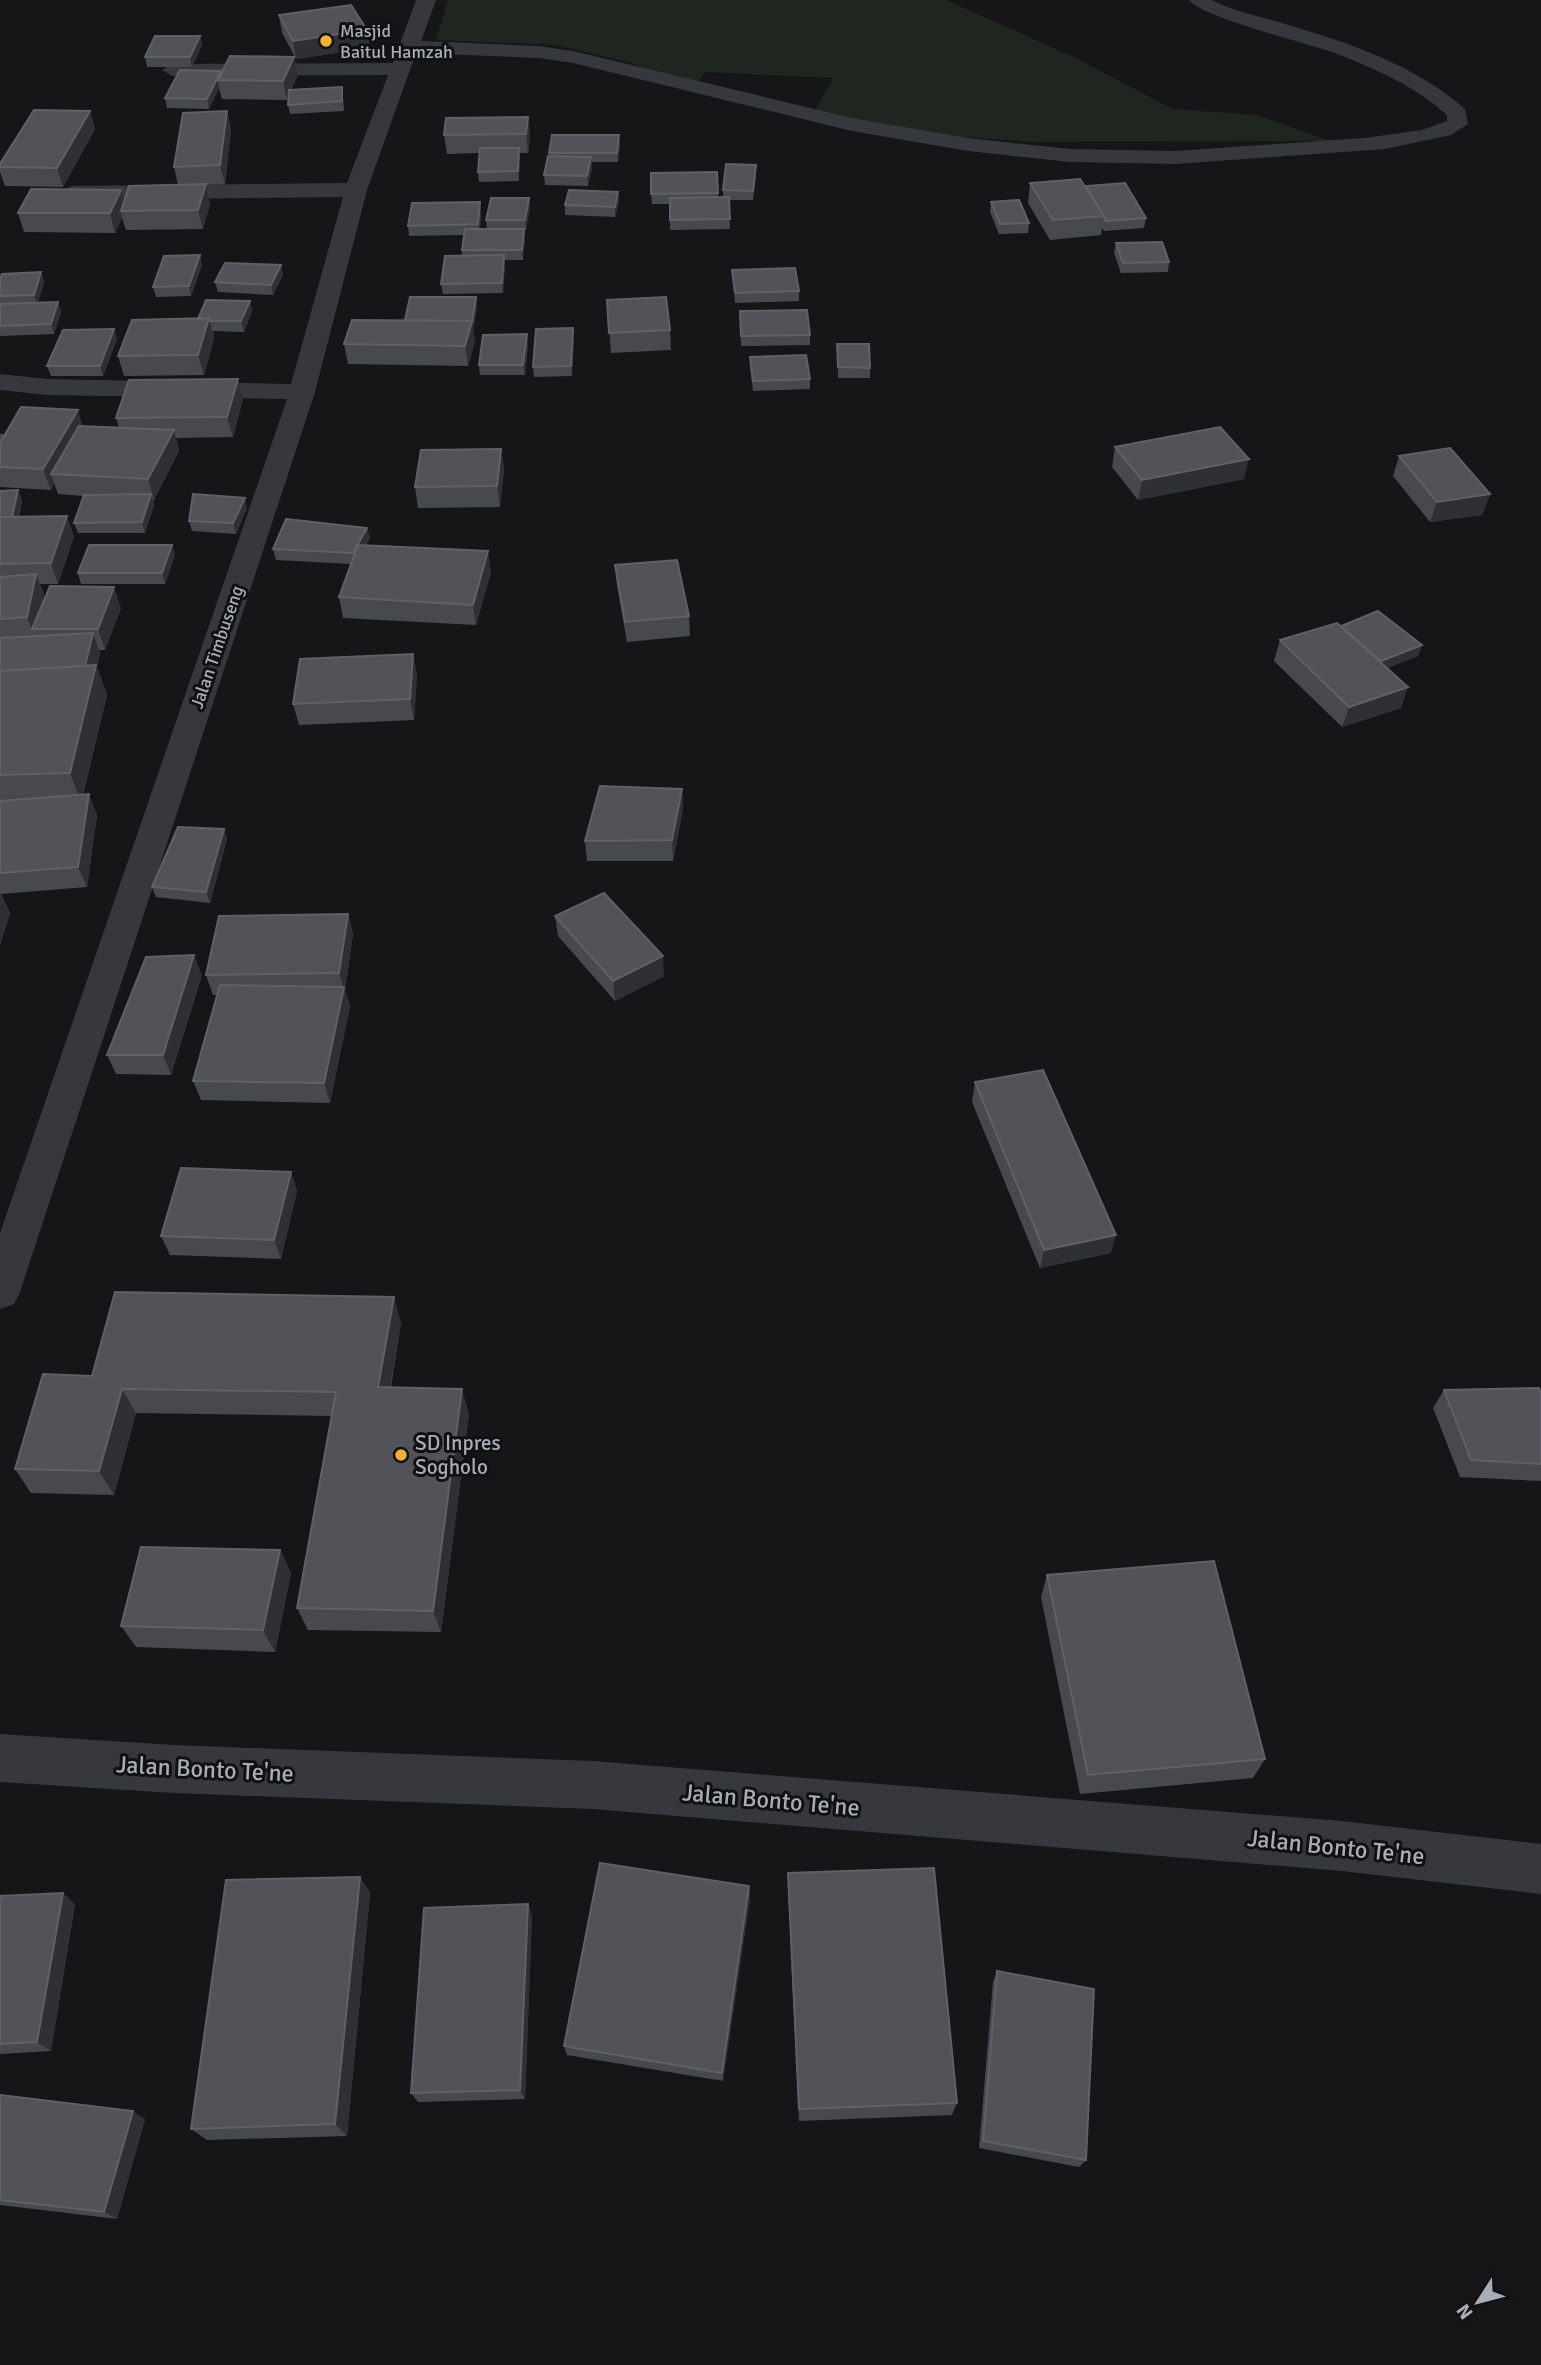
<svg xmlns="http://www.w3.org/2000/svg" width="1541" height="2365" font-family="Signika,sans-serif">
<style>
.green{fill:#1e261f}
.lines{fill:none;stroke-linecap:round;stroke-linejoin:round}
.street{fill:#37383d;fill-rule:evenodd}
.wall{fill:#47494d}
.shaded-wall{fill:#2f3033}
.building{fill:#525359;stroke:#5f6168;stroke-width:2}
.poi-dot{fill:#f2b134;stroke:#111113;stroke-width:2.5}
.labels{text-anchor:middle;dominant-baseline:central;stroke-width:6;stroke-linejoin:round;paint-order:stroke}
.far-poi-label{font-size:18px;fill:#a8adb8;stroke:#111113;text-anchor:start}
.far-street-label{font-size:18px;fill:#a8adb8;stroke:#111113}
.poi-label{font-size:21px;fill:#a8adb8;stroke:#111113;text-anchor:start}
.near-street-label{font-size:24px;fill:#a8adb8;stroke:#111113}
</style>
<rect width="100%" height="100%" fill="#161618"/>
<path class="green" d="M448,0H946L1074,57L1173,109L1258,115L1329,141L1030,142L872,130L813,114L833,78L705,72L692,89L632,63L555,45L436,40Z"/>
<g class="lines">
<path class="street" d="M416,0H436L421,41L539,46L573,51L852,118L968,138L1070,149L1175,151L1364,138L1422,130L1447,121V115C1416,87 1378,70 1340,55C1311,44 1203,18 1189,0H1212C1235,12 1260,16 1285,24C1349,43 1414,64 1465,109L1468,124L1451,135L1385,149L1175,164L1070,162L968,151L852,131L573,63L539,58L416,53L367,190L315,392L20,1292L14,1304L0,1309V1233L287,399L47,395L0,390V374L47,379L291,384L343,197L71,200L60,193L71,186L347,183L388,75L172,76L162,70L172,64L393,63Z
M0,1734L174,1745L593,1761L1342,1821L1541,1844V1894L1342,1871L593,1809L174,1793L0,1782Z"/>
</g>
<path class="wall" d="M279,15L367,30L370,48L296,59L282,33Z
M200,36L202,45L192,67H147L145,57Z
M294,57L298,75L291,90L343,97L344,111L290,114L288,105L289,96L287,100L222,99L219,88L209,109L167,108L165,98L221,73Z
M90,111L95,129L63,187L5,186L0,172V164Z
M227,111L231,130L225,184L206,185L210,204L203,229L126,230L122,218L115,233L24,232L18,213L124,200L178,185L174,167Z
M528,117L530,135L528,153H519V181L479,182L478,172L479,153L447,154L444,135Z
M620,145L618,162H591L592,167L588,186L545,185L544,175L550,156L549,153Z
M717,172L718,197H723V190L756,175L753,200H729L730,229L670,230V204H652L651,194Z
M1030,183L1086,188V186L1146,218L1144,228L1104,231L1102,228L1101,235L1050,240L1028,203Z
M619,202L615,217L565,215V205Z
M991,202L1029,223L1028,233L999,234L990,212Z
M530,208L526,230H525V239L523,260H505V265L503,293L443,294L441,284L462,256V250L464,235L409,236L408,226L481,212L480,229H487L486,220Z
M1116,243L1169,262L1168,272L1121,273L1114,253Z
M200,255L202,265L191,296L156,297L153,287Z
M732,270L799,291V301L735,303Z
M41,272L44,282L38,302H58L61,312L54,334L0,336V279Z
M283,275L273,295L218,292L215,282Z
M476,297L477,307L473,331L475,341L468,366L348,364L344,344L405,320Z
M607,300L670,330L671,350L611,353Z
M250,301L252,311L244,332L213,331L214,338L204,375L124,376L118,356L198,319Z
M740,311L810,335V345L741,346Z
M114,329L117,339L103,376H51L47,366Z
M574,338L572,376L534,377L533,367Z
M837,344L870,368V378H838Z
M528,345L525,375H480L479,365Z
M750,357L810,379V389L753,391L750,367Z
M238,379L243,399L233,437L176,438L179,451L154,500H153L154,505L145,533H78L74,523L83,496L58,494L54,483L51,490L0,487V434H3L4,436L83,426L119,428L116,418Z
M1115,447L1244,479L1138,500L1112,467Z
M501,449L504,469L500,507L418,508L415,487Z
M1399,456L1490,494L1482,515L1430,522L1393,476Z
M0,491L22,500L19,517L74,536L58,584H40L44,595L42,605L121,608L105,650H99L100,653L97,667L107,695L83,795L97,815L87,887L1,894L10,913L0,945Z
M247,508L236,534L192,531L189,521Z
M367,528L370,538L366,545L491,572L476,625L343,618L339,597L351,564L276,560L273,549Z
M172,545L175,555L165,584H81L78,573Z
M615,565L689,616L690,636L627,642L617,586Z
M1341,626L1422,645L1418,656L1387,668L1401,708L1342,727L1274,661L1280,640Z
M417,674L414,720L299,725L293,704Z
M682,789L683,809L673,861H587L585,841Z
M224,829L227,839L210,903L156,897L152,887Z
M348,914L353,934L345,990L350,1006L330,1103L201,1100L193,1081L217,995H213L206,975Z
M555,916L664,976L615,1001L558,936Z
M202,975L171,1075L116,1074L107,1055Z
M975,1082L1111,1253L1040,1268L972,1102Z
M291,1172L297,1191L281,1259L170,1255L161,1236Z
M401,1323L391,1387L469,1414L441,1632L308,1630L297,1608L332,1416L136,1413L114,1495L31,1493L15,1469L92,1376Z
M1444,1390L1541,1393V1481L1460,1477L1433,1408Z
M280,1550L291,1573L275,1652L136,1647L121,1626Z
M1047,1575L1265,1759L1253,1778L1080,1794L1041,1597Z
M788,1873L957,2103L952,2115L799,2121L788,1890Z
M360,1877L370,1893L347,2136L207,2140L191,2129Z
M749,1886L750,1898L723,2081L567,2055L564,2046Z
M0,1896L75,1904L51,2051L0,2054Z
M528,1904L532,1916L525,2099L418,2102L411,2093Z
M997,1971L1086,2160L1079,2167L979,2148L993,1982Z
M0,2095L145,2119L117,2219L0,2205Z"/>
<path class="shaded-wall" d="M367,30L370,48L296,59L293,41Z
M200,36L202,45L192,67L190,57Z
M294,57L298,75L287,100L283,81Z
M221,71L223,80H218L219,88L209,109L207,99Z
M90,111L95,129L63,187L57,168Z
M227,111L231,130L225,184L220,165Z
M528,117L530,135L528,153L526,134Z
M619,135L620,145L618,162L617,153Z
M519,148L520,157L519,181L518,171Z
M591,157L592,167L588,186L587,176Z
M206,184L210,204L203,229L198,210Z
M121,190L127,209L121,211L122,218L115,233L110,213Z
M618,192L619,202L615,217V207Z
M529,198L530,208L526,230L525,220Z
M480,202L481,212L479,234L478,224Z
M524,229L525,239L523,260L522,250Z
M200,255L202,265L191,296L189,286Z
M504,255L505,265L503,293L502,283Z
M281,265L283,275L273,295L271,285Z
M41,272L44,282L37,305L34,295Z
M476,297L477,307L473,331L475,341L468,366L465,346Z
M250,301L252,311L244,332L241,321Z
M58,302L61,312L54,334L51,324Z
M209,318L214,338L204,375L198,355Z
M573,328L574,338L572,376L571,366Z
M114,329L117,339L103,376L100,366Z
M527,334L528,345L525,375L523,365Z
M238,379L243,399L233,437L227,417Z
M78,410L84,430L51,474L54,483L51,490L43,469Z
M174,430L179,451L154,500L148,479Z
M501,449L504,469L500,507L497,486Z
M1249,459L1244,479L1138,500L1142,480Z
M18,490L22,500L16,529L12,518Z
M151,494L154,505L145,533L142,522Z
M1490,494L1482,515L1430,522L1437,502Z
M245,498L247,508L236,534L233,523Z
M67,516L74,536L58,584L51,563Z
M367,528L370,538L355,564L353,553Z
M172,545L175,555L165,584L162,573Z
M488,551L491,572L476,625L473,605Z
M36,574L44,595L37,629H32L35,638L27,617Z
M114,587L121,608L105,650L98,629Z
M93,633L100,653L97,667L107,695L81,802L70,773L85,668Z
M1422,645L1418,656L1378,672L1381,661Z
M413,654L417,674L414,720L410,699Z
M1408,687L1401,708L1342,727L1349,707Z
M682,789L683,809L673,861L672,840Z
M89,794L97,815L87,887L78,867Z
M224,829L227,839L210,903L206,892Z
M0,893L10,913L0,945Z
M348,914L353,934L345,990L350,1006L330,1103L324,1083L344,989L339,973Z
M194,955L202,975L171,1075L163,1055Z
M663,956L664,976L615,1001L613,981Z
M291,1172L297,1191L281,1259L274,1240Z
M1116,1235L1111,1253L1040,1268L1044,1250Z
M394,1297L401,1323L386,1412L378,1387Z
M122,1389L136,1413L114,1495L99,1471Z
M462,1389L469,1414L441,1632L433,1611Z
M280,1550L291,1573L275,1652L263,1630Z
M360,1877L370,1893L347,2136L335,2124Z
M749,1886L750,1898L723,2081L722,2073Z
M63,1893L75,1904L51,2051L37,2042Z
M528,1904L532,1916L525,2099L520,2090Z
M133,2111L145,2119L117,2219L104,2212Z"/>
<path class="building" d="M351,5L367,30L293,41L279,15Z
M155,36H200L190,57H145Z
M230,56L294,57L283,81L218,80Z
M180,70L221,71L207,99L165,98Z
M342,87V101L288,105L289,90Z
M34,110L90,111L57,168L0,167V164Z
M227,111L220,165L174,167L183,113Z
M528,117L526,134L444,135L446,118Z
M552,135H619L617,153H549Z
M480,148H519L518,171L478,172Z
M548,156L591,157L587,176L544,175Z
M726,164L756,165L753,191L723,190Z
M717,172L718,193L651,194V173Z
M1080,179L1104,216L1053,220L1030,183Z
M1125,183L1146,218L1106,221L1104,218V216L1086,186Z
M206,184L198,210L121,211L129,186Z
M31,189L121,190L110,213H18Z
M569,190L618,192L615,207L565,205Z
M729,197L730,219L670,220V198Z
M491,198H529L525,220H486Z
M1019,200L1029,223L1000,224L991,202Z
M480,202L478,224L408,226L412,203Z
M465,229H524L522,250H462Z
M1162,242L1169,262L1123,263L1116,243Z
M200,255L189,286L153,287L164,256Z
M504,255L502,283L441,284L445,256Z
M225,263L281,265L271,285L215,282Z
M795,268L799,291L735,293L732,270Z
M41,272L34,295L0,296V279L2,274Z
M410,297H476L472,323V321L405,320Z
M666,297L670,330L609,333L607,300Z
M206,300L250,301L241,321H210L209,318L198,319Z
M58,302L51,324L0,326V304Z
M807,310L810,335L741,336L740,311Z
M209,318L198,355L118,356L132,320Z
M352,320L472,321L465,346L344,344Z
M573,328L571,366L533,367L536,329Z
M114,329L100,366H47L63,330Z
M527,334L523,365H479L483,335Z
M837,344H869L870,368L838,367Z
M806,355L810,379L753,381L750,357Z
M238,379L227,417L116,418L129,380Z
M21,407L78,410L43,469L0,467V443Z
M79,426L174,430L148,479L51,474Z
M1220,427L1249,459L1142,480L1115,447Z
M1450,448L1490,494L1437,502L1399,456Z
M501,449L497,486L415,487L421,450Z
M18,490L12,517H0V518V491Z
M151,494L142,522L74,523L84,495Z
M193,494L245,498L233,523L189,521Z
M67,516L51,563L0,564V517Z
M286,519L367,528L353,553L273,549Z
M89,545H172L162,573H78Z
M358,545L488,551L473,605L339,597Z
M677,560L689,616L625,622L615,565Z
M36,574L27,617L0,619V577Z
M50,586L114,587L98,629H32Z
M1378,611L1422,645L1381,661L1341,626Z
M1337,623L1408,687L1349,707L1280,640Z
M93,633L85,666L0,671V638Z
M413,654L410,699L293,704L300,659Z
M96,665L70,773L0,775V671Z
M600,786L682,789L672,840L585,841Z
M89,794L78,867L0,873V801Z
M178,827L224,829L206,892L152,887Z
M604,893L663,956L613,981L555,916Z
M348,914L339,973L206,975L219,916Z
M194,955L163,1055H107L146,957Z
M220,985L344,987L324,1083L193,1081Z
M1043,1070L1116,1235L1044,1250L975,1082Z
M181,1168L291,1172L274,1240L161,1236Z
M115,1292L394,1297L378,1387L462,1389L433,1611L297,1608L336,1392L122,1389L99,1471L15,1469L43,1374L92,1376Z
M1539,1388L1541,1393V1464L1471,1460L1444,1390Z
M141,1547L280,1550L263,1630L121,1626Z
M1214,1561L1265,1759L1088,1775L1047,1575Z
M600,1863L749,1886L722,2073L564,2046Z
M934,1868L957,2103L799,2109L788,1873Z
M360,1877L335,2124L191,2129L226,1880Z
M63,1893L37,2042L0,2044V1896Z
M528,1904L520,2090L411,2093L424,1908Z
M997,1971L1094,1989L1086,2160L983,2141Z
M0,2095L133,2111L104,2212L0,2200Z"/>
<g class="poi-dot">
<circle cx="326" cy="41" r="7"/>
<circle cx="401" cy="1455" r="7"/>
</g>
<g class="labels">
<g class="far-poi-label">
<text x="340" y="31">Masjid<tspan x="340" dy="21">Baitul Hamzah</tspan></text>
</g>
<g class="far-street-label">
<text transform="translate(217 647) rotate(-71)">Jalan Timbuseng</text>
</g>
<g class="poi-label">
<text x="415" y="1443">SD Inpres<tspan x="415" dy="24">Sogholo</tspan></text>
</g>
<g class="near-street-label">
<text transform="translate(205 1769) rotate(3)">Jalan Bonto Te'ne</text>
<text transform="translate(771 1800) rotate(5)">Jalan Bonto Te'ne</text>
<text transform="translate(1336 1847) rotate(6)">Jalan Bonto Te'ne</text>
</g>
</g>
<g transform="translate(1478 2302) rotate(234)" stroke="#111113" stroke-width="5" paint-order="stroke">
<path d="M0-5L12 26L0 18L-12 26Z" fill="#a8adb8"/>
<text y="-10" font-size="19" font-weight="bold" text-anchor="middle" fill="#a8adb8">N</text>
</g>
</svg>
